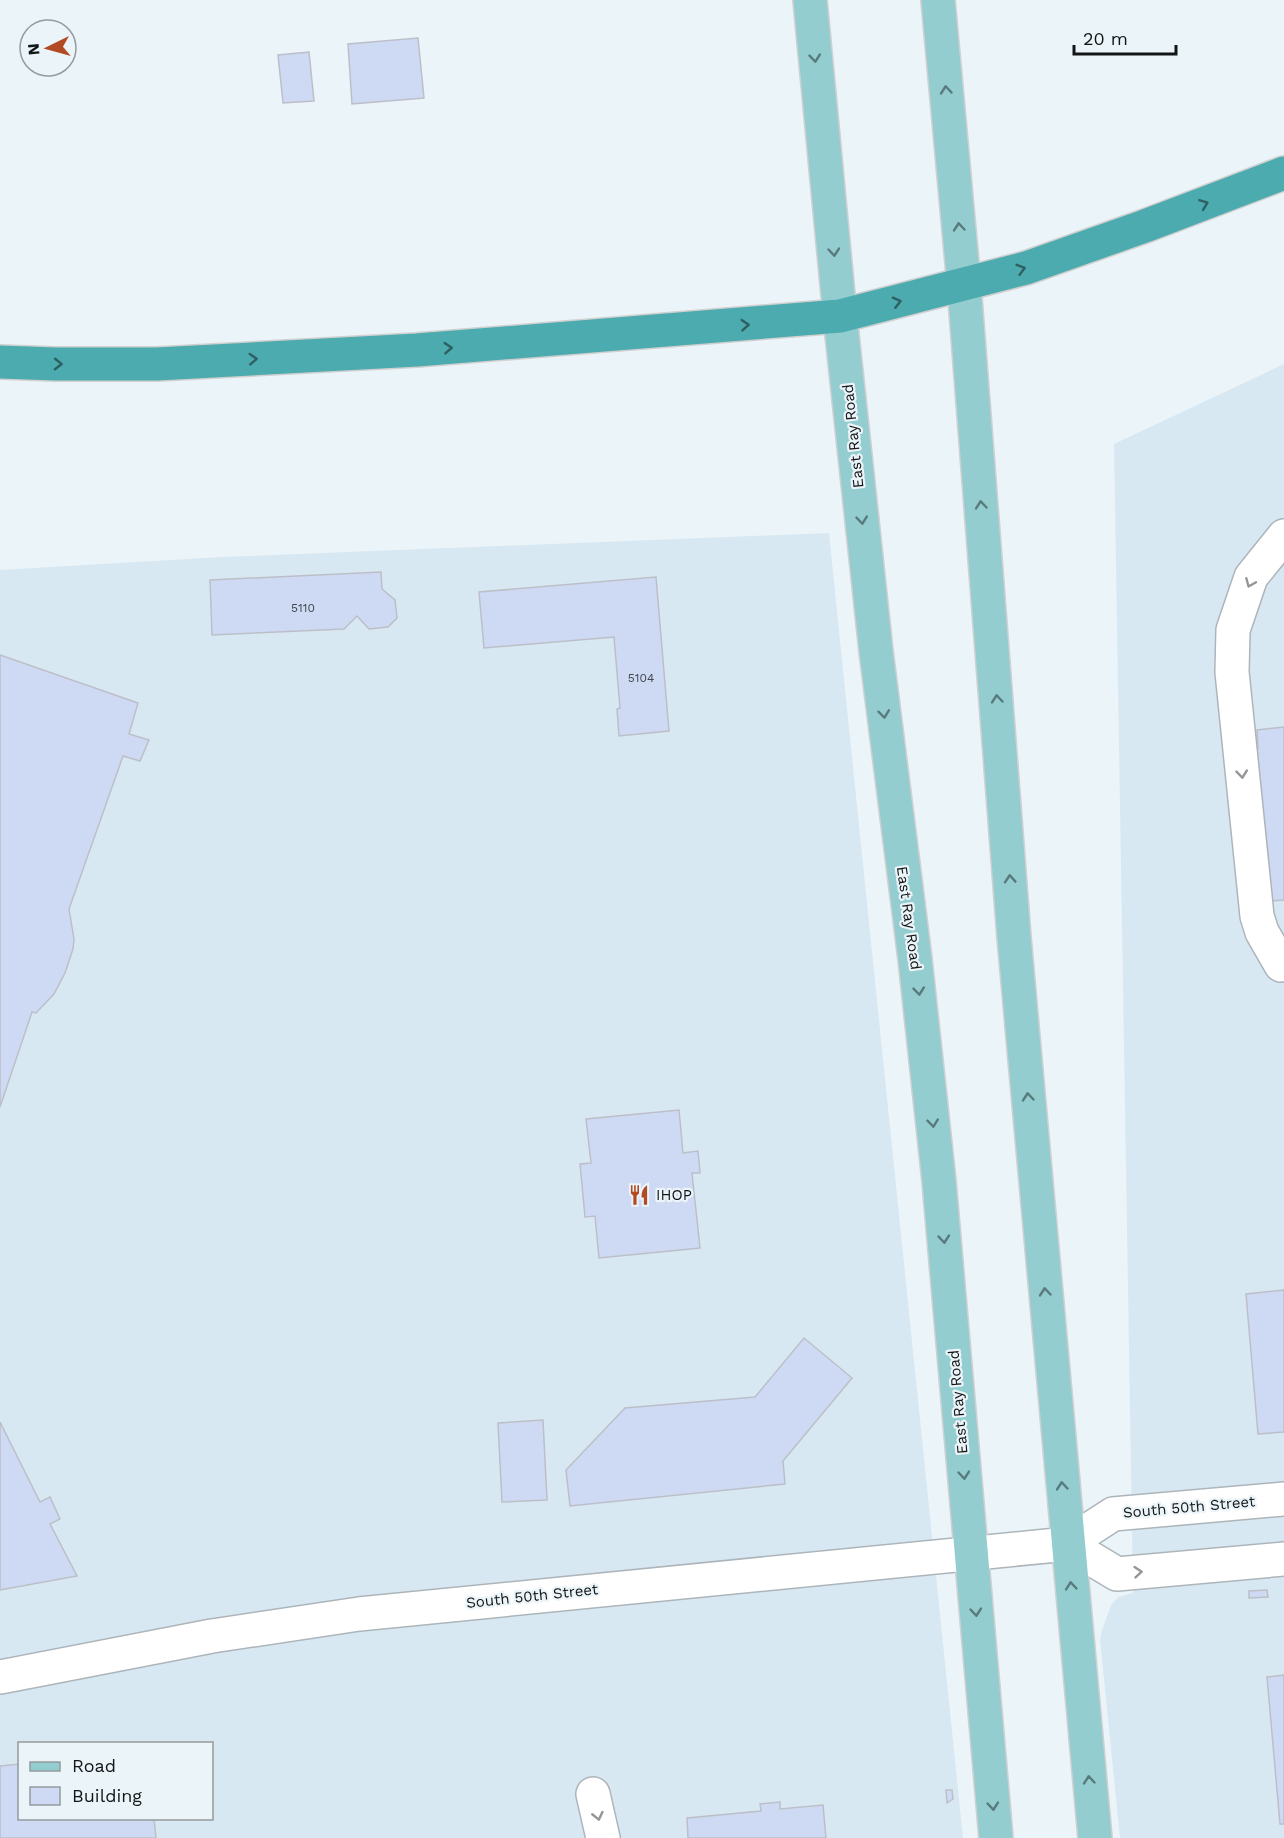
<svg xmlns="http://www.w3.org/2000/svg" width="1284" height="1838" font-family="'Work Sans',sans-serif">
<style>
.built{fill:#d8e8f2;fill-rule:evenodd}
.building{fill:#cedaf4;stroke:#bcbfc7;stroke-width:1.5}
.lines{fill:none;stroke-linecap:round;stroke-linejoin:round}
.minor-casing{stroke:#adb5ba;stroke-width:36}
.major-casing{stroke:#d0d0d0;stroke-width:36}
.highway-casing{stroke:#d0d0d0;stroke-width:36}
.minor{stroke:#fff;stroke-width:33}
.major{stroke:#93cdcf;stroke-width:33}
.highway{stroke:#4babaf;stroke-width:33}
.oneway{stroke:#597a7c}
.oneway2{stroke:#2e6062}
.oneway3{stroke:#949696}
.labels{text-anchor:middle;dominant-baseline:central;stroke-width:4.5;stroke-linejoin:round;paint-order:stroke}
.number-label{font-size:12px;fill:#41464e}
.street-label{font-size:15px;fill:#121516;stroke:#ebf4f9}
.poi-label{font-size:15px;fill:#121516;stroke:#ebf4f9;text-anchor:start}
</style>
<rect width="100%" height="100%" fill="#ebf4f9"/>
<path class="built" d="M1284,364V1838H1120L1100,1640L1102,1630L1111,1605L1118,1597L1133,1593L1114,444Z
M829,533L963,1838H0V570L222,557ZM20,1744H212V1818H20Z"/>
<path class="building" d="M418,38L424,98L352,104L348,44Z
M309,52L314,101L283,103L278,55Z
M381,572L382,589L395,600L397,618L388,627L369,629L357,616L344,629L212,635L210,580Z
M656,577L669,731L619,736L617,709L620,708L614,637L484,648L479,592Z
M0,655L138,703L129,734L149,740L140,761L123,756L69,909L74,939L73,949L65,973L54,994L36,1013L32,1012L0,1107Z
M1284,727V900L1268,901L1250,750L1258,749L1257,730Z
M679,1110L683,1153L698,1151L700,1173H692L700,1248L599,1258L595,1216L585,1217L580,1164L591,1163L586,1119Z
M1284,1290V1432L1258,1434L1246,1294Z
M804,1338L852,1378L783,1461L785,1484L570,1506L566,1470L625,1408L755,1397Z
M543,1420L547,1500L502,1502L498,1423Z
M0,1422L40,1502L50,1497L60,1519L50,1524L77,1576L0,1590Z
M1267,1590L1268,1597L1249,1598V1591Z
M1284,1675V1824H1280L1267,1677Z
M20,1764V1818H154L156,1838H0V1766Z
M946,1790H952L953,1799L947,1803Z
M780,1802V1809L823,1805L826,1838H688L687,1818L761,1811L760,1804Z"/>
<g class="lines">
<g class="minor-casing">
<path id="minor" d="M1281,965L1262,932L1257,916L1232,672L1233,630L1251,577L1284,536
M1067,1544L1117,1574L1284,1559
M0,1677L212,1636L359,1614L1067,1544L1113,1514L1284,1499
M593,1794L603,1838"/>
</g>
<g class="major-casing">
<path id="major" d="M810,0L840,316L876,651L915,959L939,1181L996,1838
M938,0L964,285L1014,937L1095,1838"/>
</g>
<g class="highway-casing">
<path id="highway" d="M0,362L56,364H157L417,350L840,316L1026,268L1145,226L1284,173"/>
</g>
<use href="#minor" class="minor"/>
<use href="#major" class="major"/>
<use href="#highway" class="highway"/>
</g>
<defs><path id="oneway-chevron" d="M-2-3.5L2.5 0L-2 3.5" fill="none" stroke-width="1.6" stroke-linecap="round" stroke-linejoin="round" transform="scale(1.5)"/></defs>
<g class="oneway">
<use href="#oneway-chevron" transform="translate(815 58) rotate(84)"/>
<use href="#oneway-chevron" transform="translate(946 90) rotate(-95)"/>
<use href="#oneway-chevron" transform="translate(959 227) rotate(-95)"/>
<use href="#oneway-chevron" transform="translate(834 252) rotate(85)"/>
<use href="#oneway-chevron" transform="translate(981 505) rotate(-95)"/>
<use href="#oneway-chevron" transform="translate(862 520) rotate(84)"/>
<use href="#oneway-chevron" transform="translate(997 699) rotate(-95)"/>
<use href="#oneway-chevron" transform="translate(884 714) rotate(83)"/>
<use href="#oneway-chevron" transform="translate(1010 879) rotate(-94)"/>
<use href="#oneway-chevron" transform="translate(919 991) rotate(84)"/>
<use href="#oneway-chevron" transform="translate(1028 1097) rotate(-95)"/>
<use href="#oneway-chevron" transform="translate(933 1123) rotate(84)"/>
<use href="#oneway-chevron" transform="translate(944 1239) rotate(85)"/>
<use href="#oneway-chevron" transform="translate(1045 1292) rotate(-95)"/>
<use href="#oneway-chevron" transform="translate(964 1475) rotate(85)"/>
<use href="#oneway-chevron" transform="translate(1062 1486) rotate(-95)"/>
<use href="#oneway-chevron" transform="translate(1071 1586) rotate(-95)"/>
<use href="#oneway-chevron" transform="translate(976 1612) rotate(85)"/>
<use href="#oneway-chevron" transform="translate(1089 1780) rotate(-95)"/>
<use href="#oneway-chevron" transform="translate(993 1806) rotate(85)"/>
</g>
<g class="oneway2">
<use href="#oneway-chevron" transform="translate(1204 204) rotate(-21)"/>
<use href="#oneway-chevron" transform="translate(1021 269) rotate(-16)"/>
<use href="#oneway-chevron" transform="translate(897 302) rotate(-14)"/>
<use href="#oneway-chevron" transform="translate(745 325) rotate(-4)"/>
<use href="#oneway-chevron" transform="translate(448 348) rotate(-4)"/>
<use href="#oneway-chevron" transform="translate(253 359) rotate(-3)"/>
<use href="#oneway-chevron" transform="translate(58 364) rotate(1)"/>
</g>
<g class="oneway3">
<use href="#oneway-chevron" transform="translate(1250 583) rotate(113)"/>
<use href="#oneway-chevron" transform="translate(1242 774) rotate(84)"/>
<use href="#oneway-chevron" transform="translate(1138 1572) rotate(-5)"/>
<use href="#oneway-chevron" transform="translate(598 1816) rotate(77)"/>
</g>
<defs>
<g id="restaurant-bare" transform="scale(1.62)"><path d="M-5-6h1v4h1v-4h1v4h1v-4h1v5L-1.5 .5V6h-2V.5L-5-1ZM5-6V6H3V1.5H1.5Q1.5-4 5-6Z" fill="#b24b24" stroke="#ebf4f9" stroke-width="2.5" paint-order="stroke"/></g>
</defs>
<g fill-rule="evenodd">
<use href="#restaurant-bare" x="639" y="1195"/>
</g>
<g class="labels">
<g class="number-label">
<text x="303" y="608">5110</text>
<text x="641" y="678">5104</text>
</g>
<g class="street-label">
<text transform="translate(853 436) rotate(-96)">East Ray Road</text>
<text transform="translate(909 918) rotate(82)">East Ray Road</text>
<text transform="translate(958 1402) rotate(-95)">East Ray Road</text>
<text transform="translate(1189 1507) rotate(-5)">South 50th Street</text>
<text transform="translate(532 1596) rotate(-6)">South 50th Street</text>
</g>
<g class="poi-label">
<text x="656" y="1195">IHOP</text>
</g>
</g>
<rect x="18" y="1742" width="195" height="78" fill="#ebf4f9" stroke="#949b9e" stroke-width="1.5"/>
<rect x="30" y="1762" width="30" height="9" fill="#93cdcf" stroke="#949b9e" stroke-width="1.5"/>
<text x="72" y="1772" font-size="18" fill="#121516">Road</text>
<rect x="30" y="1787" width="30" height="18" fill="#cedaf4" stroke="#949b9e" stroke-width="1.5"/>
<text x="72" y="1802" font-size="18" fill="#121516">Building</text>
<g transform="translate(48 48) rotate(265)"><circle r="28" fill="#ebf4f9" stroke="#949b9e" stroke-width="1.5"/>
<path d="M0-4.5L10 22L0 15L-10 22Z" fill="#b24b24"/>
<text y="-9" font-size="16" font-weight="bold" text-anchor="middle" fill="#121516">N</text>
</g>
<path d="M1074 45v9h102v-9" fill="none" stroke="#121516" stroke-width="3"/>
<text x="1083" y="45" font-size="18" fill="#121516" stroke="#ebf4f9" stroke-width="4.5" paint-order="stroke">20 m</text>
</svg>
